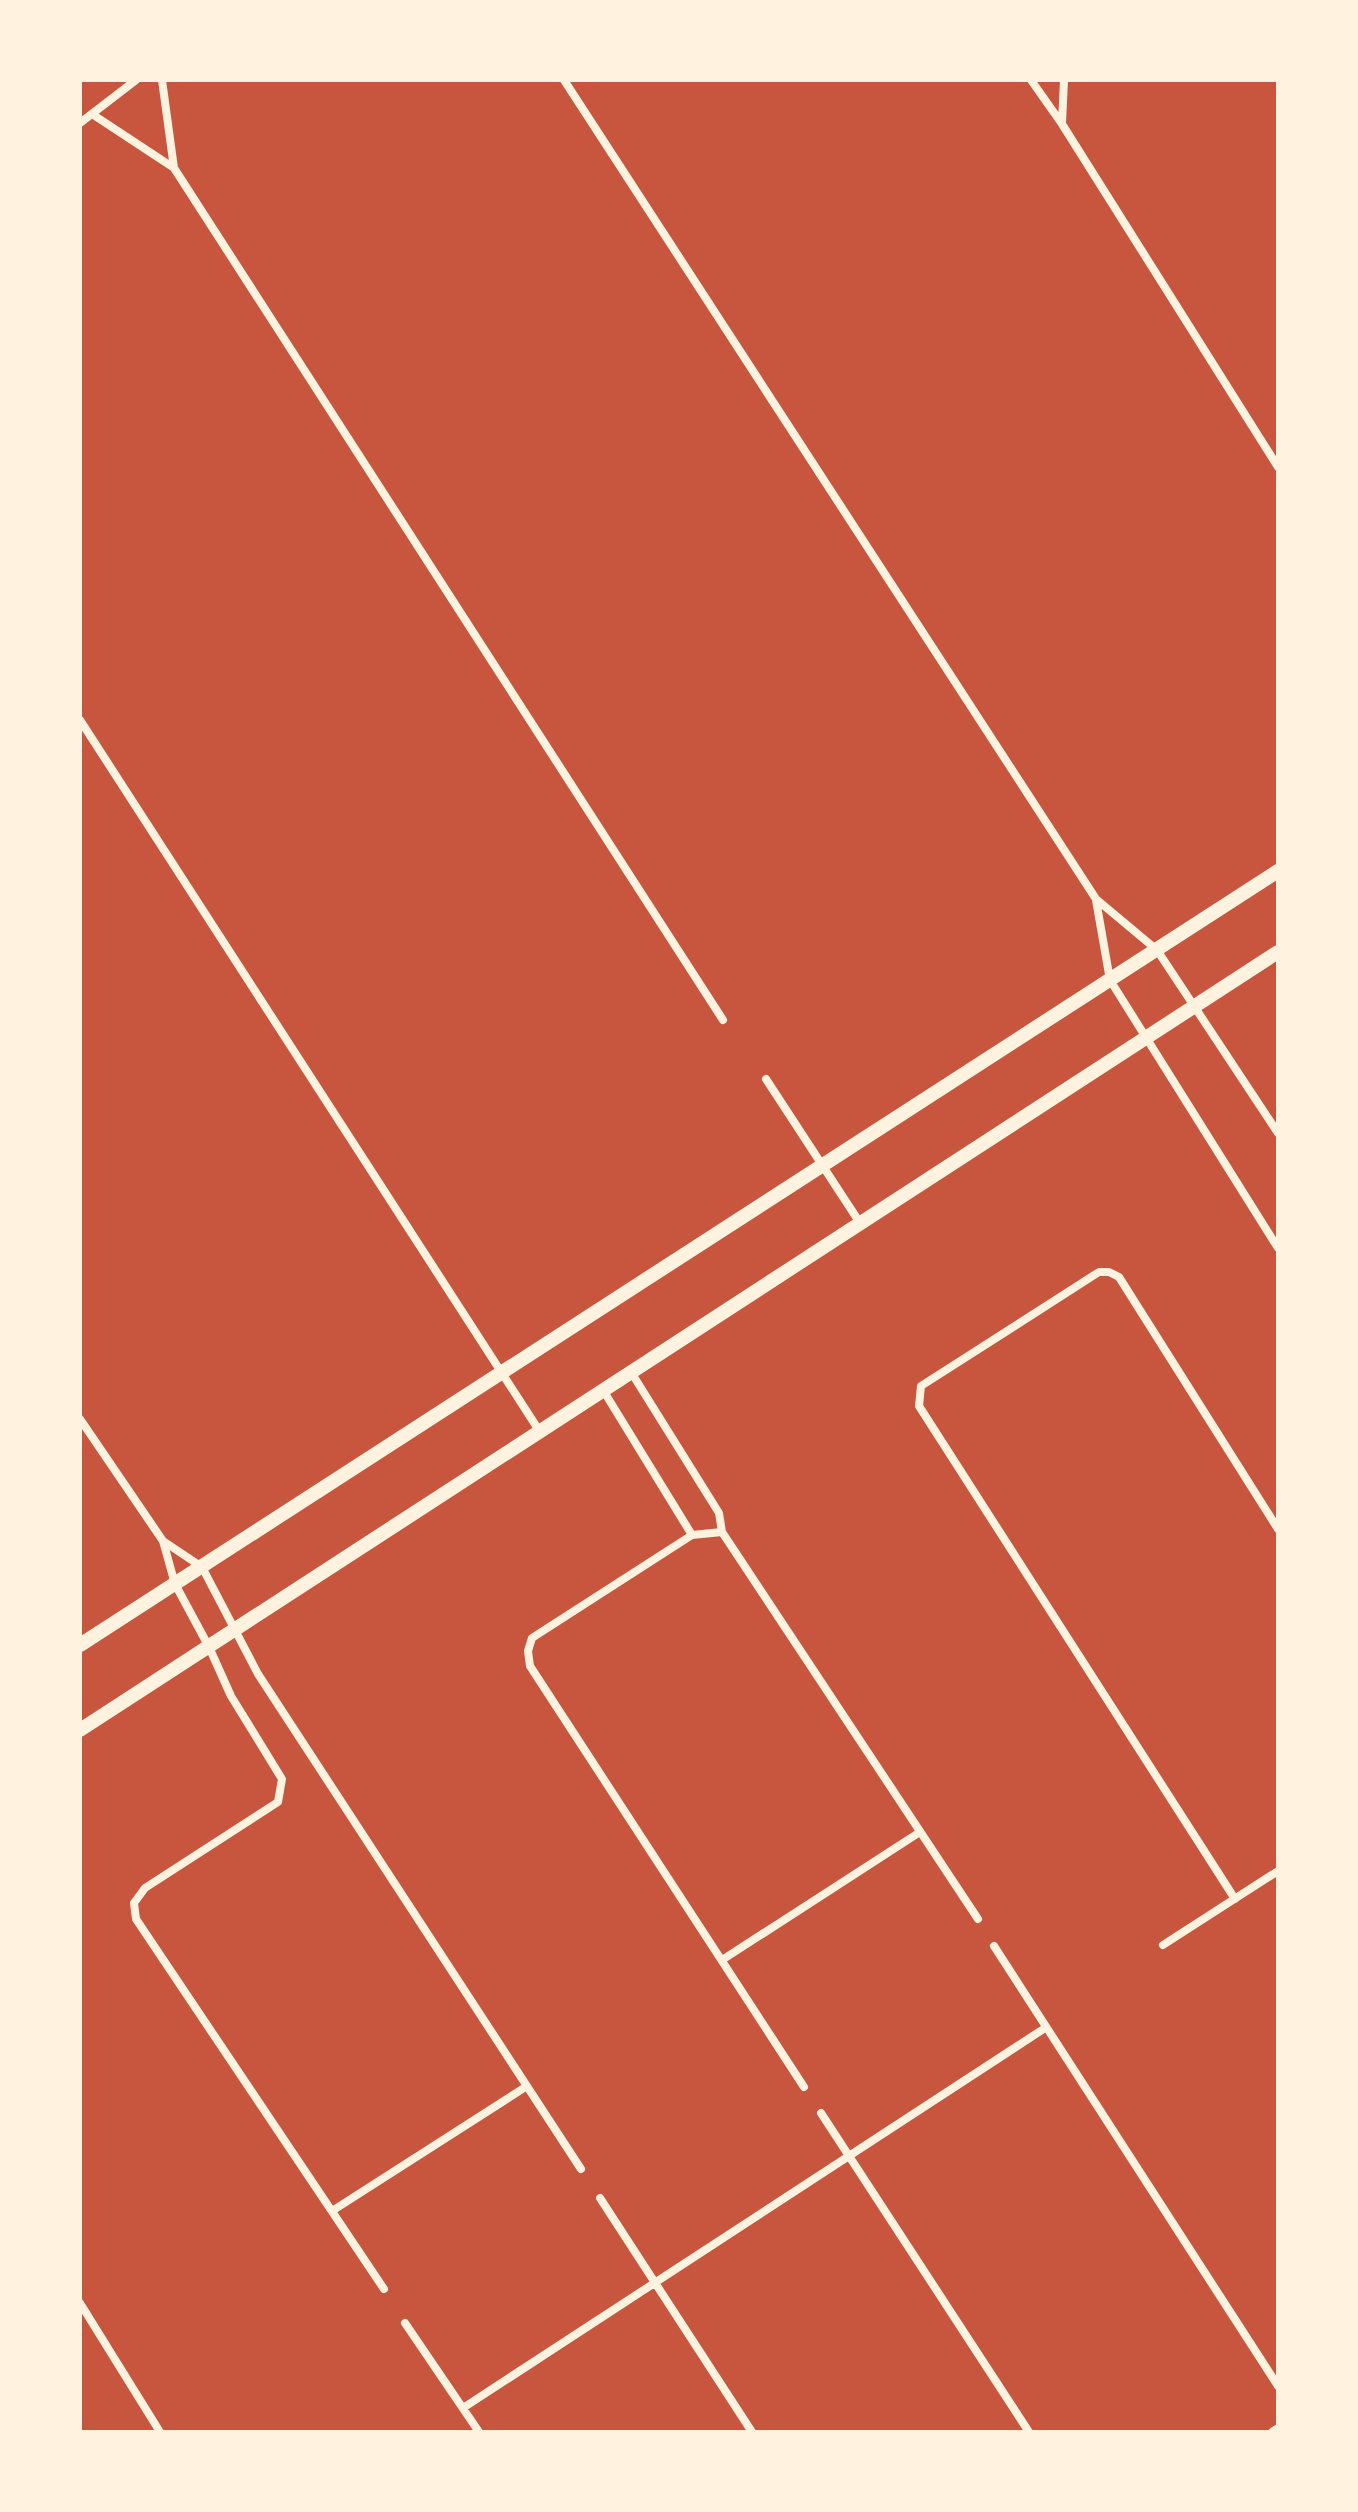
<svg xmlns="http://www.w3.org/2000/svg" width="1358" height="2512" font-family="'IBM Plex Sans',sans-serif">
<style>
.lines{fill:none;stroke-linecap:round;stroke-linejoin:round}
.minor{stroke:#fff3e0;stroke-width:8}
.tertiary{stroke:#fff3e0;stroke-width:14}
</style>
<rect width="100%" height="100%" fill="#c8553d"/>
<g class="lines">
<path class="minor" d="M162,80L174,168
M564,80L1096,899L1157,950L1278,1133
M1031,80L1062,124L1278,467
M92,114L174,168L723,1020
M80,123L136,80
M1062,123L1064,80
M80,720L540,1432
M1096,900L1110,980L1278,1248
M766,1079L860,1223
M631,1372L719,1513L722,1532L692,1535L532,1638L528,1651L530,1666L804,2087
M603,1390L692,1535
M80,1419L163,1541L175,1584L209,1647L231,1696L282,1779L278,1802L145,1888L134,1903L136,1919L384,2289
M722,1532L978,1919
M163,1541L202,1567L258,1674L581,2169
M1235,1899L919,1406L921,1386L1099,1272H1109L1119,1277L1278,1529
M1163,1945L1278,1871
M994,1946L1278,2386
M722,1960L920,1832
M821,2113L1029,2432
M600,2198L752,2432
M332,2211L527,2086
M80,2303L160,2432
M405,2323L479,2432
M463,2408L1045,2028
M1272,2432L1278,2428"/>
<path class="tertiary" d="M80,1645L1278,871
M80,1730L1278,952"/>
</g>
<rect width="1358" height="2512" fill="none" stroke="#fff3e0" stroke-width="164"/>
</svg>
